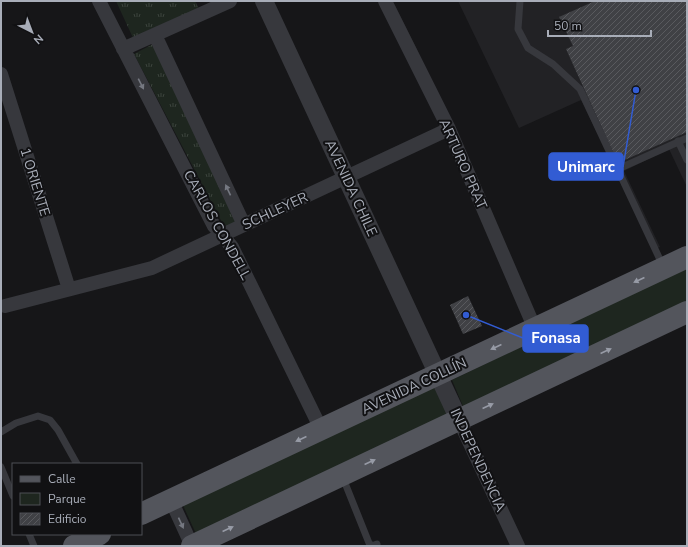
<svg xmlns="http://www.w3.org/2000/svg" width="688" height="547" font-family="'Nunito Sans',sans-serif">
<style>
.built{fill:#222225}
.grass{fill:url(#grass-tufts)}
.park{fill:#1e261f}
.building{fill:url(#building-hatch)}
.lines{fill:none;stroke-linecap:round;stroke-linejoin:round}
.service{stroke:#37383d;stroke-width:7}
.minor{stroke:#37383d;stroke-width:14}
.tertiary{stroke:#37383d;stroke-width:18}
.primary{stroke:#53555c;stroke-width:22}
.oneway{fill:#757881}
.oneway2{fill:#979ba6}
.labels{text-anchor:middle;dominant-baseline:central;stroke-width:4;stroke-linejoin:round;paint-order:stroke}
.street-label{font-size:14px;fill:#a8adb8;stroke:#111113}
.leader{fill:none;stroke:#325cd3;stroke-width:1.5}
.callout-dot{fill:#325cd3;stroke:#111113;stroke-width:1.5}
.callout{fill:#325cd3;stroke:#325cd3;stroke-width:1.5}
.callout-label{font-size:15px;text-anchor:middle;font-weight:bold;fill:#fff}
</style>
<defs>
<pattern id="grass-tufts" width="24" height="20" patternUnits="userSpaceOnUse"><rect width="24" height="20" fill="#1e261f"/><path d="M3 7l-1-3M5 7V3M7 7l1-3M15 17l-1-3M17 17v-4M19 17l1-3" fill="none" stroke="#3c433d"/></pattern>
<pattern id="building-hatch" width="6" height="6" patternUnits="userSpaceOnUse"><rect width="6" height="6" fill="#404145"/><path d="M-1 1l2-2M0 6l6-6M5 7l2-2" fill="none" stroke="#595a5e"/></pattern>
</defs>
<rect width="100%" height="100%" fill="#161618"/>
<path class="built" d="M458,1H687V187L669,149L624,171L660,247L655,249L581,100L519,128Z"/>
<path class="grass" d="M116,1H195L199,9L134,40Z
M153,44L240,221L225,228L134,54Z"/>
<path class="park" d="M687,267V306L465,411L452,380Z
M436,382L452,416L197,536L181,501Z"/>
<path class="building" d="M595,1H687V132L618,163L566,49L573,46L559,17Z
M468,296L482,326L463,334L450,305Z"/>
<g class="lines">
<path class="service" d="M520,1L518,29L528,48L553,64L580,89L663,266
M678,141L687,160
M618,169L687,138
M1,432L16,423L38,416L50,420L58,430L77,464
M1,467L13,496
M343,478L369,543L372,546L377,544
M29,534L34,546"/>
<path class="minor" d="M99,1L214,226L232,247L321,429
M385,1L449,129L535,329
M155,35L244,225
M123,49L230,1
M1,74L69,289
M5,306L152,268L449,129
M459,420L518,546
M171,500L192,546"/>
<path class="tertiary" d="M264,1L459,420"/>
<path class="primary" d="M141,514L687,257
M74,546L100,534
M192,546L687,312"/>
</g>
<defs><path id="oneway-solid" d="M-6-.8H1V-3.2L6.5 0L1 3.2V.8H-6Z"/></defs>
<g class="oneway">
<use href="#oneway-solid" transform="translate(141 84) rotate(63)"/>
<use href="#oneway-solid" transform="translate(228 190) rotate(-115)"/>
<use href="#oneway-solid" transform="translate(181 523) rotate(65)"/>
</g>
<g class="oneway2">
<use href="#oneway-solid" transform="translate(639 280) rotate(155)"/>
<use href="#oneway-solid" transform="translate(496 347) rotate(155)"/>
<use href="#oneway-solid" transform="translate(606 351) rotate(-25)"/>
<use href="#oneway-solid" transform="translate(488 406) rotate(-25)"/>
<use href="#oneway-solid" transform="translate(301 439) rotate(155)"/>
<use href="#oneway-solid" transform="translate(370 462) rotate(-25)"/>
<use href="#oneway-solid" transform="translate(228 529) rotate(-25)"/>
</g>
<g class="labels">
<g class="street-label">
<text transform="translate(463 164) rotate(66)">ARTURO PRAT</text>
<text transform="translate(35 182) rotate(73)">1 ORIENTE</text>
<text transform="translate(351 188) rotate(65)">AVENIDA CHILE</text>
<text transform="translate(275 211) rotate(-25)">SCHLEYER</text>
<text transform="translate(217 225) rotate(61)">CARLOS CONDELL</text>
<text transform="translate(414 386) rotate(-25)">AVENIDA COLLÍN</text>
<text transform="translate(478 460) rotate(65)">INDEPENDENCIA</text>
</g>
</g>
<path class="leader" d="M636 90L623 167M466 315L523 338"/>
<g class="callout-dot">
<circle cx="636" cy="90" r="4"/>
<circle cx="466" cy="315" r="4"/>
</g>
<g class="callout">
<rect x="549" y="153" width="74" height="27" rx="4"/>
<rect x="523" y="325" width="65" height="27" rx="4"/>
</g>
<g class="callout-label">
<text x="586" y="172">Unimarc</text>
<text x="556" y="343">Fonasa</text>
</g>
<rect width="688" height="547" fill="none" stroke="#a8adb8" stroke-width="4"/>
<rect x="12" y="463" width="130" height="72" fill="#111113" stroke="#4d4f55"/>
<rect x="20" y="476" width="20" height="6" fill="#53555c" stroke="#4d4f55"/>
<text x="48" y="483" font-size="12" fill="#a8adb8">Calle</text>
<rect x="20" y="493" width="20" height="12" fill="#1e261f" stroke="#4d4f55"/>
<text x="48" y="503" font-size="12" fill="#a8adb8">Parque</text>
<rect x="20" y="513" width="20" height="12" fill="url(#building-hatch)" stroke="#4d4f55"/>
<text x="48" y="523" font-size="12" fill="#a8adb8">Edificio</text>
<g transform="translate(32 32) rotate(138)" stroke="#111113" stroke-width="3" paint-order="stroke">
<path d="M0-3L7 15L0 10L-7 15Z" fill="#a8adb8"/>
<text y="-6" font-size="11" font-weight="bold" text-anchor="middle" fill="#a8adb8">N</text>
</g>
<path d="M548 30v6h103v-6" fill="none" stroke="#a8adb8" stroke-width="2"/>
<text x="554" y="30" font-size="12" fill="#a8adb8" stroke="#111113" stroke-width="3" paint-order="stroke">50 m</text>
</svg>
